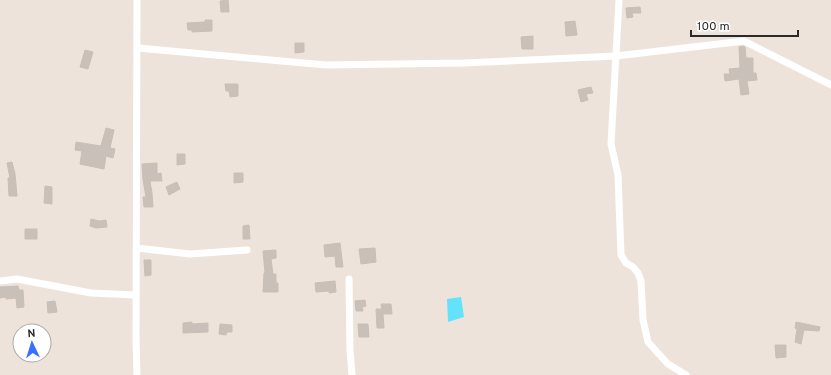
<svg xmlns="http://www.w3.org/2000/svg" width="831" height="375" font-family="Overpass,sans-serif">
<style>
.water{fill:#62e3fb}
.building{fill:#c9c0ba;stroke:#c9bfb4}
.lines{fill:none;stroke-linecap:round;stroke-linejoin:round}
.street{stroke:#fff;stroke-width:7}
</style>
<rect width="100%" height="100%" fill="#eee3da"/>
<path class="water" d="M461,297L464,317L448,322L447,299Z"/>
<path class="building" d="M228,0L229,12H221L220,1Z
M640,7L641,13H632L633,17L627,18L626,8Z
M205,20H212V31L192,32V30H188L187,23L205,22Z
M575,21L577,35L566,36L565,22Z
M533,36V49H522L521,37Z
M295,43H304V52L295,53Z
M743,46L745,47L746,58H753V73H756L757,80L747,81L749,94L741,95L739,79L725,81L724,74H730L729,69L740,68L739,47Z
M85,50L93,52L88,69L80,67Z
M225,84H238V96L230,97L229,91H226Z
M591,87L593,93L586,94L588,100L581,102L578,90Z
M106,128L114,130L110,148L115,149L113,158L106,156L104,169L80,164L82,151L75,150L76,142L101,146Z
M177,154H185V164L177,165Z
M12,162L15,174L17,196H9L8,178H10L7,163Z
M157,163V174L161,173L162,181H150L152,193L153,207H144L143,197H146L143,180L142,164Z
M234,173H243V182L234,183Z
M177,182L180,189L169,195L166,187Z
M45,186L52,187V204L44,203Z
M91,219L99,221L106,220L107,227L96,228L90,226Z
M249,225L250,239H243V226Z
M25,229H37V239H25Z
M340,243L343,267H336L335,256L325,257L324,245Z
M375,248L376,262L361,264L359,249Z
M276,250V258L271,259L273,274H276V283H278V292H263L264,273H265L263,251Z
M144,260H151V275L145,276Z
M335,281L336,292L329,293V291L316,292L315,283Z
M18,286L19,290H23L24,307L17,308L16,298L6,299V297L0,298V287Z
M365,300L366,306L362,307L363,311H356L355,301Z
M55,301L57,312L48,313L47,302Z
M381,304H391L392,314H383L384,328H377L376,309H382Z
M192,322V324L208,323V332L183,333V323Z
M796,322L820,327L819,331L804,330L801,344L795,342L797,329L795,328Z
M220,324L232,325V332H227L226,335L219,334Z
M358,324H368L369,337H359Z
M775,345H786V357L776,358Z"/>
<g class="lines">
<path class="street" d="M619,0L611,144L618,175L621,255L626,263L633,267L638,273L641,281L643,320L648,342L668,364L686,375
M138,48L326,65L464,63L616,56L744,41L831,85
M137,248L190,254L247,250
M349,279L350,350L352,375
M0,281L17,279L91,293L136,295
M137,375L136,339L137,0"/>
</g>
<g transform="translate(32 343) rotate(356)"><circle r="19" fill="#ffffff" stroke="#aaaaaa"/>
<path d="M0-3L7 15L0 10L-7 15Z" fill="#3671ff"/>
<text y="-6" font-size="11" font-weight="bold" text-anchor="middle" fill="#2a2a2a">N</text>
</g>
<path d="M691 30v6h107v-6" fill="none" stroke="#2a2a2a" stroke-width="2"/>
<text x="697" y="30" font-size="12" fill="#2a2a2a" stroke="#ffffff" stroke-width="3" paint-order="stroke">100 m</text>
</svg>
